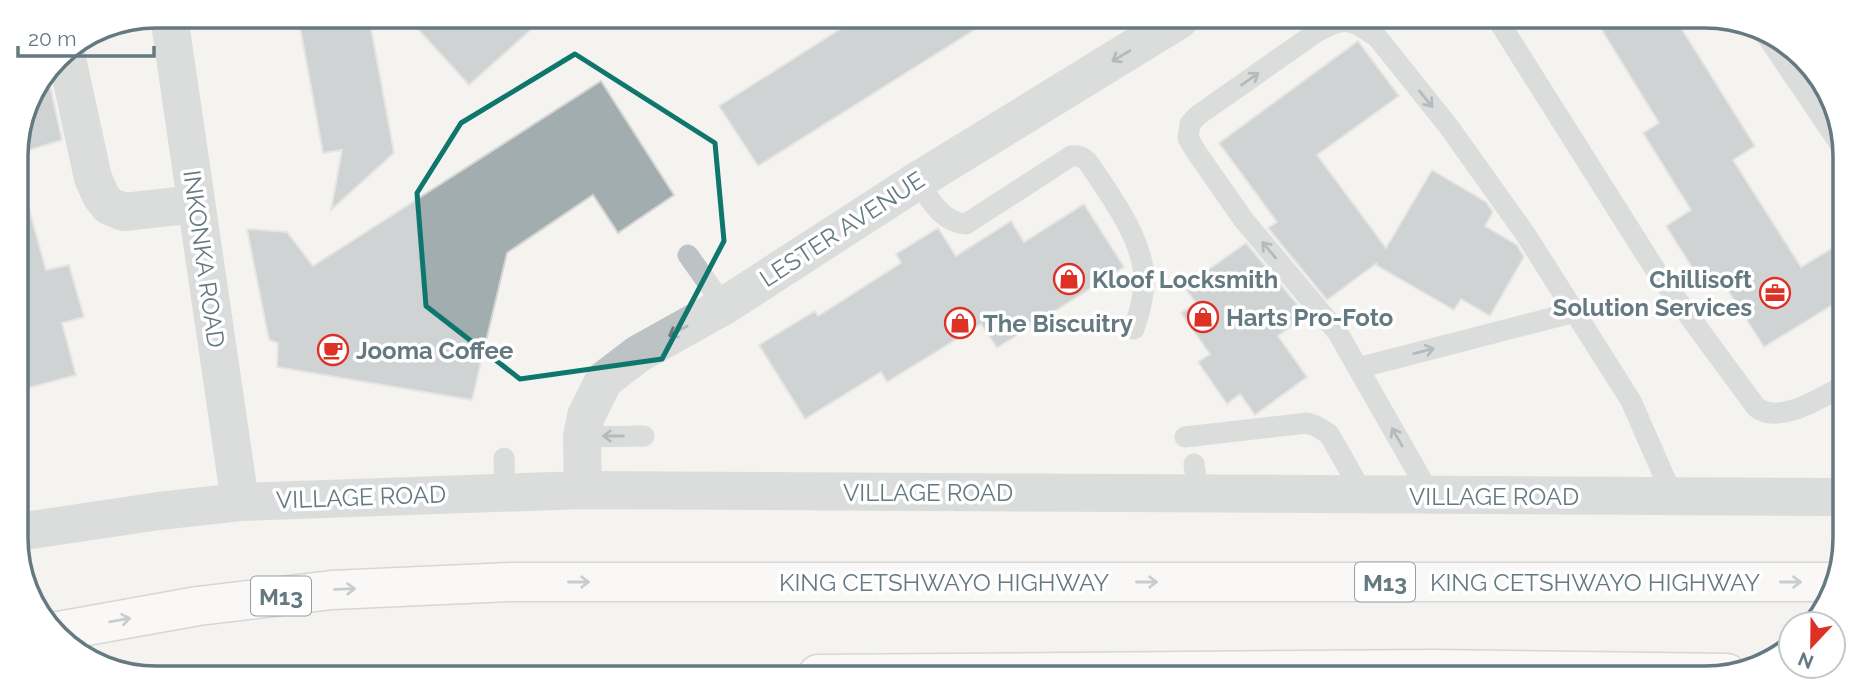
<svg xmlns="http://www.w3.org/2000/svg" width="1861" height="694" font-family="Raleway,sans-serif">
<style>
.building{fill:#a2adb0;stroke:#d5d5d3;stroke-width:2}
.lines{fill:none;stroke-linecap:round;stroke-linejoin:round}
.motorway-casing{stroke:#b0b5b7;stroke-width:41}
.service{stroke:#bdc2c4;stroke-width:21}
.minor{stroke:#bdc2c4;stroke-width:38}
.tertiary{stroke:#bdc2c4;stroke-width:38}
.motorway{stroke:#fff;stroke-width:38}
.oneway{stroke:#647980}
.oneway2{stroke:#92a1a6}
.marked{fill:none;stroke:#0f766e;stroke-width:5;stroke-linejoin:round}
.labels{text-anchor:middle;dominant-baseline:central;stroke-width:7;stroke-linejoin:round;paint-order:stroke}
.shield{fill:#fff;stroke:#92a1a6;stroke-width:2}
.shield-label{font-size:23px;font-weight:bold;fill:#647980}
.street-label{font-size:24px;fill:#647980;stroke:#fff}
.poi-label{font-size:24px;font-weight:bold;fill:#647980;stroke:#fff;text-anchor:start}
.rim{fill:none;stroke:#647980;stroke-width:3.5}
</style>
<rect width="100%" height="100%" fill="#f4f3f0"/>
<path class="building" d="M298,16L369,17L394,153L331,210L342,150L323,153Z
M407,17H463L544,18L469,85Z
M856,19L990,20L758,166L719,106Z
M1597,22L1678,23L1755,146L1733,160L1801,267L1843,242L1842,299L1764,347L1720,278L1705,288L1666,226L1691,210L1643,133L1659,123Z
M1358,41L1399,96L1317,155L1386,248L1432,170L1486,202L1493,212L1485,226L1517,245L1524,257L1490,316L1461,299L1454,310L1376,265L1377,263L1327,300L1268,228L1277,222L1219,143Z
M47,72L62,140L16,154V146L30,93Z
M601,81L674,195L618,233L593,195L507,253L472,400L277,367L278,343L269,340L247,229L287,232L313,266Z
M1084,204L1124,267L997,348L981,324L887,382L881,372L805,419L759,345L815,311L818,316L901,263L896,254L938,228L956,256L1011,221L1024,242Z
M28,205L46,270L69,265L84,317L62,323L76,375L17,391L16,206Z
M1246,243L1306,315L1278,336L1307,377L1255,415L1240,394L1227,404L1198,362L1210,354L1181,313L1196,303L1184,287Z"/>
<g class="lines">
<g class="motorway-casing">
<path id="motorway" d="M53,632L198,606L332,590L511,582H1838
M818,674L1434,669L1727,673"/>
</g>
<path class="service" d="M1499,22L1658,274L1756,407C1778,425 1819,399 1841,387
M1764,32L1844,150
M917,181C930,199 941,222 966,224L1071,156C1079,155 1082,157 1088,162C1110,195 1144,240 1144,280C1144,297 1139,313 1134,329
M688,255L724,306
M1358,368L1575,312
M582,437L644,436
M1185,437L1307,423L1316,426L1329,434L1363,494
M504,458L505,492
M1194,464L1198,493
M1431,496L1338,333L1243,219L1197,153L1188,138L1190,124L1197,116L1318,31L1336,23L1346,21L1357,24L1377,37L1449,127L1526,235L1631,401L1673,497"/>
<path class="minor" d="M169,16L240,502
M65,49L93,178L101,196L109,206L124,212L196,204
M583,490L582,437L586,416L604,380L638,354L724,306L917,181L1179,20"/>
<path class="tertiary" d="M18,532L159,511L240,502L583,490L1839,497"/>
<use href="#motorway" class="motorway"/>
</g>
<defs><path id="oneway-shaft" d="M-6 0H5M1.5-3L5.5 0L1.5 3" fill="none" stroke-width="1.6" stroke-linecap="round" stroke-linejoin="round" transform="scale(1.75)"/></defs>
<g class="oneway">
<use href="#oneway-shaft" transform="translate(1121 56) rotate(149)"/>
<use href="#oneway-shaft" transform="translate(1250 79) rotate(-35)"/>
<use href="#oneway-shaft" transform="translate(1426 99) rotate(51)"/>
<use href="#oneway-shaft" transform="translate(1269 250) rotate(-130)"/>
<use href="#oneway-shaft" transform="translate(678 331) rotate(151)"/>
<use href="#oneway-shaft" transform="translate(1424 351) rotate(-14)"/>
<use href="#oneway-shaft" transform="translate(613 436) rotate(180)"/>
<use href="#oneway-shaft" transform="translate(1397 437) rotate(-120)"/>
</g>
<g class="oneway2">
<use href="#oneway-shaft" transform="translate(579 582)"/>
<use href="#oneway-shaft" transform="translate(1147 582)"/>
<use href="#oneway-shaft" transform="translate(1791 582)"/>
<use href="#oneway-shaft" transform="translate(345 589) rotate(-2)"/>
<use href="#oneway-shaft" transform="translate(120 620) rotate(-10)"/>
</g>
<path d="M0 0H1861V694H0ZM575,54L715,143L724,241L662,359L520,379L426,306L417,193L461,123Z" fill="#f4f3f0" fill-opacity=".55" fill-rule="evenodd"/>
<path class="marked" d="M575,54L715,143L724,241L662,359L520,379L426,306L417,193L461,123Z"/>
<defs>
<g id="shop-ring" transform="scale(1.575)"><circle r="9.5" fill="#fff" stroke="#de3126" stroke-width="1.5"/><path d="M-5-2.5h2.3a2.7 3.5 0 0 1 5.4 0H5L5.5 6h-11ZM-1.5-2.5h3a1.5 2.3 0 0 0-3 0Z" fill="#de3126"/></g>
<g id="office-ring" transform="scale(1.575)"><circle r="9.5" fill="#fff" stroke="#de3126" stroke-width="1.5"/><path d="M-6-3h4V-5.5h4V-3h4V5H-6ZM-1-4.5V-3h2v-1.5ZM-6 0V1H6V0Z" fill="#de3126"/></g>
<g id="cafe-ring" transform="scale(1.575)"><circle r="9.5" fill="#fff" stroke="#de3126" stroke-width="1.5"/><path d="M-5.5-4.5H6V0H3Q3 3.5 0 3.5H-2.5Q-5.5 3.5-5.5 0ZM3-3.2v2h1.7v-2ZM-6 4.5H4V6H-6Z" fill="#de3126"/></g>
</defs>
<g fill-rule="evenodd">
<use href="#shop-ring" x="1069" y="279"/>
<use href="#office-ring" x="1775" y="293"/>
<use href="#shop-ring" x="1203" y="317"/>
<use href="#shop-ring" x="960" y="323"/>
<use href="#cafe-ring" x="333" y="350"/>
</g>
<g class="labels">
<g class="shield">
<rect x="1355" y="562.5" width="60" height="39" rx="5"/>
<rect x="251" y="576.5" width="60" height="39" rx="5"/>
</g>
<g class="shield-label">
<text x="1385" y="582">M13</text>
<text x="281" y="596">M13</text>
</g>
<g class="street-label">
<text transform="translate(842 229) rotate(-33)">LESTER AVENUE</text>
<text transform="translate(204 259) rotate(82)">INKONKA ROAD</text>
<text x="928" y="492">VILLAGE ROAD</text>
<text x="1494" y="496">VILLAGE ROAD</text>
<text transform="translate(361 497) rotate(-2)">VILLAGE ROAD</text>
<text x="944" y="582">KING CETSHWAYO HIGHWAY</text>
<text x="1595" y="582">KING CETSHWAYO HIGHWAY</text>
</g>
<g class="poi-label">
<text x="1092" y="279">Kloof Locksmith</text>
<text x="1752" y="279" text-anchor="end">Chillisoft<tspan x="1752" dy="28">Solution Services</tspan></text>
<text x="1226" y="317">Harts Pro-Foto</text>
<text x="983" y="323">The Biscuitry</text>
<text x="356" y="350">Jooma Coffee</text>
</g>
</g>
<path d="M0 0H1861V694H0ZM156 28H1705A128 128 0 0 1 1833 156V538A128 128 0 0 1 1705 666H156A128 128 0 0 1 28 538V156A128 128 0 0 1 156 28Z" fill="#fff" fill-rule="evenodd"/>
<path class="rim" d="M156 28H1705A128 128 0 0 1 1833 156V538A128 128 0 0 1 1705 666H156A128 128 0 0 1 28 538V156A128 128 0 0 1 156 28Z"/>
<g transform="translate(1812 645) rotate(202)"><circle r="33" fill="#ffffff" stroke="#c1c9cc" stroke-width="2"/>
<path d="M0-5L12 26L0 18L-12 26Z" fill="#de3126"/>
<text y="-10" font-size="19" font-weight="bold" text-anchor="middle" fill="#647980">N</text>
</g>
<path d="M18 46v10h136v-10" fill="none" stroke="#647980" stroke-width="3.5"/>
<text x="28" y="46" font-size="21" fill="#647980" stroke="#ffffff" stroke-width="5" paint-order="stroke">20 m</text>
</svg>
